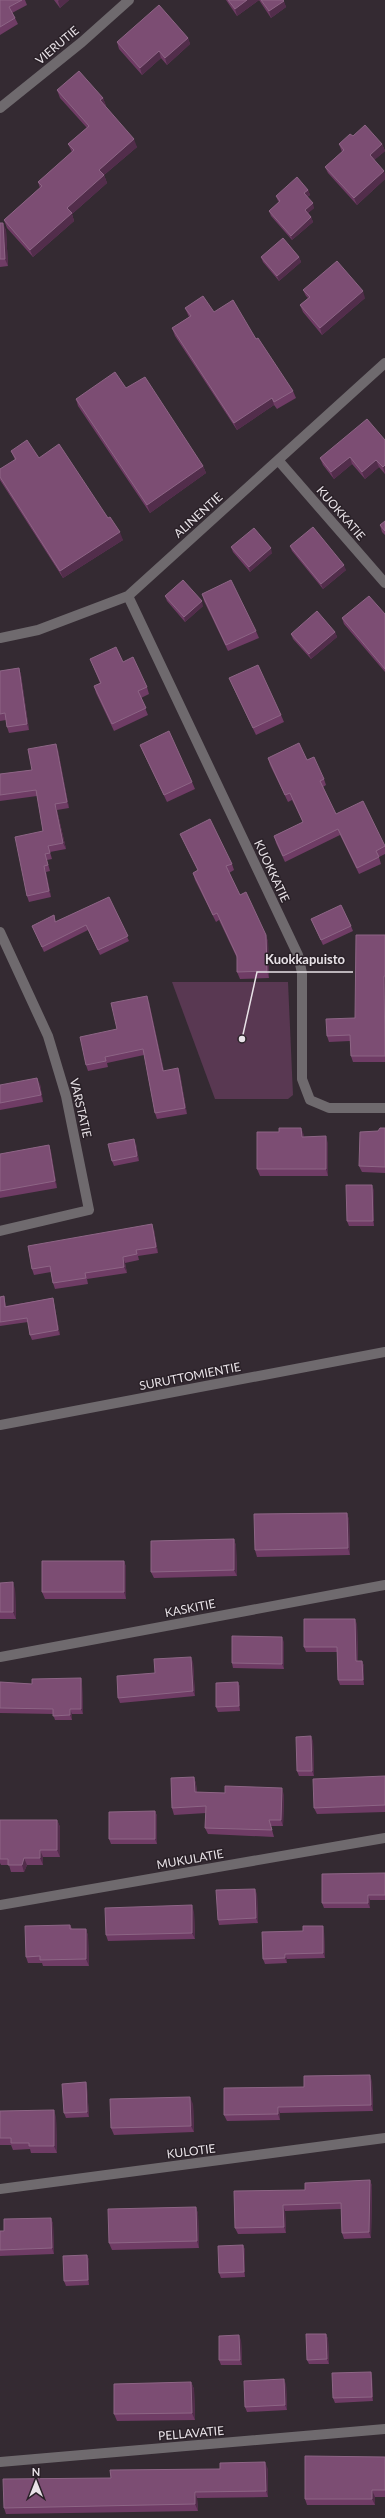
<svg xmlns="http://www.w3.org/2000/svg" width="385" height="2518" font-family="Lato,sans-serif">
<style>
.green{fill:#593852}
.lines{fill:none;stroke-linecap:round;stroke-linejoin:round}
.minor{stroke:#6f6a6e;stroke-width:10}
.wall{fill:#6f3c65}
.shaded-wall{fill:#522d4b}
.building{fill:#7c4d73;stroke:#8d6585}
.labels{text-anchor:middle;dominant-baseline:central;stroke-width:3;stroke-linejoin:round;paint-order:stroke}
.street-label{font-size:12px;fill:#e8e2e7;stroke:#2a2128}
.leader{fill:none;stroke:#e8e2e7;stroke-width:1.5}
.callout-dot{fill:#e8e2e7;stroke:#2a2128;stroke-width:1.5}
.callout-label{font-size:13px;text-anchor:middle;font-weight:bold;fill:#e8e2e7;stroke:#2a2128;stroke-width:3;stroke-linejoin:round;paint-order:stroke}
</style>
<rect width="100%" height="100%" fill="#342a32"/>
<path class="green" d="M172,982H288L293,1095L288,1099H215Z"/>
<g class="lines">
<path class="minor" d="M0,108L82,42L129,0
M278,460L385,583
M128,596L298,955L302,973V1079L310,1100L329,1108H385
M0,638L38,630L128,596L385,363
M0,932L48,1036L66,1096L89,1210L0,1231
M0,1425L385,1352
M0,1657L385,1585
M0,1905L385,1838
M0,2189L385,2138
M0,2462L385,2429"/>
</g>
<path class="wall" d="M0,0H25L27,5L12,13L15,18L18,24L0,35Z
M54,0H69L60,8Z
M226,0H283L286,7L271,18L259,0L237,16Z
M188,38L190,44L167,65L161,58L142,75L119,49L117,42Z
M57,90L103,98L106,106H105L137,147L104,175L107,183L72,214L74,221L33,257L7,228L4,220L40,188L38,182L72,152L68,144L87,128L60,98Z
M353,136L382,144L385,151L374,160L385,174V179L357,205L328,173L325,167L342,152L339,144Z
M308,190L310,195L307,197L314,208L308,213L311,217L313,222L292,240L271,216L269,211L279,202L278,201L276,196Z
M0,223L6,230L8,266L0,267Z
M261,257H299L301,262L279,281L263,262Z
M303,290L365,298L322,335L303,312L300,305L308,298L306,296Z
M185,308L214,312L256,339L293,391L296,398L277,409L274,405L237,430L175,336L172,328L189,317Z
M126,388L203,466L206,473L150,513L78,406L76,399Z
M385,440V474L379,467L365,479L352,464L334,479L323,465L320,458Z
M11,451L39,458L123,540L63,578L0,480V469L15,460Z
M385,521V535L382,532L380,525Z
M290,546L346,570L323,589L292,551Z
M231,547L272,553L250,572L233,552Z
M202,594L256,631L259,638L228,651L204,601Z
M165,596L203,606L185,622L167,601Z
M385,614V672L344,624L342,618Z
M335,632L337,637L311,659L293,639L291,634Z
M90,659L123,662L147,687L149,694L141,698L148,715L114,731L96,693L94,686L100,683Z
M19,668L21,675L29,730L9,733L7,727L6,720L0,721V671Z
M229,678L281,715L284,722L256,735L232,685Z
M140,745L192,782L195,789L167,802L143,752Z
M58,750L69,808L57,810L66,849L50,852L52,859L47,860L50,871L46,872L51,897L29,902L27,896L43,831L37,796L0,801V774L32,770Z
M268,758L307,760L324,779L326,785L323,787L336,814L385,846V854L379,857L381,864L359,874L340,835L285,862L276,843L274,836L303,822L292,800L288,802L270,765Z
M180,834L232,864L234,870L229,873L240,895L268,941L269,978L240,979L237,972V958L219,920L216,922L195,880L193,873L198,871L183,840Z
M109,897L129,941L100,955L88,930L44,952L32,926L54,915L56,922Z
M311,919L351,926L353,931L323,945Z
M385,935V1062H353L351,1056L350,1041L329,1042L327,1036L355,1018Z
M149,1002L164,1071L180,1074L187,1114L157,1119L155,1113L144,1055L107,1063L108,1067L88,1071L86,1065L117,1029Z
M40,1084L43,1102L0,1110V1085Z
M301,1128L304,1137L328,1143V1176H260L257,1169L279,1132Z
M385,1128V1173L362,1172L359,1166L378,1131Z
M136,1144L139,1161L114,1166L112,1161Z
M49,1145L51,1152L57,1188L0,1198V1154Z
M374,1190V1226H349L347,1221Z
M154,1230L158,1253L138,1256L139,1260L125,1263L127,1273L87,1279L88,1284L55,1289L53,1283L51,1272L34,1275L32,1269Z
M4,1296L6,1306L53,1298L54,1303L60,1335L32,1340L30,1335L28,1322L0,1326V1297Z
M347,1513L349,1520L350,1555L257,1557L255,1550Z
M234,1539L236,1546L237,1576L154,1578L151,1572Z
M124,1561L126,1567V1599H45L42,1592Z
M0,1583L15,1589L16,1619H0Z
M357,1624L358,1661H362L364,1666V1685H340L338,1680L337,1652H306L304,1647Z
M284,1642V1669L233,1668L232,1663Z
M193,1662L195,1696L120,1703L118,1698L155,1673Z
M81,1678L82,1683L83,1714H72V1720H55L53,1714L0,1713V1682L32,1684Z
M238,1682L240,1687V1711L218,1712L216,1707Z
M313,1741L314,1776H299L297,1771Z
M385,1776V1812L317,1814L314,1808Z
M194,1777L196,1784L197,1792L284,1795L283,1826H271L274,1837L208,1834L205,1828L206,1813L174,1815L172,1808Z
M155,1811L157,1816V1844H111L109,1839Z
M0,1820H57L60,1827V1857H43V1865H27L24,1872H11L9,1865H1L0,1863Z
M385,1873V1900H370V1908H324L322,1903Z
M257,1894L258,1923L219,1925L218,1920Z
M194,1912L195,1939L108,1941L106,1935Z
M70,1925L72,1929H86L88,1936L89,1966H43L42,1963H28L26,1957Z
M324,1931L325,1958L287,1959V1963L265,1964L263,1959Z
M372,2081L373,2111L280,2113V2120L227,2121L224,2115L304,2087Z
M86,2082L87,2087L89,2117L66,2118L64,2113Z
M193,2104L194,2132L114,2135L111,2128Z
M0,2111L56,2117L57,2153H31L30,2149L13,2150L11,2145H0Z
M370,2180L372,2186L371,2238L344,2239L342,2233L341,2209L285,2211L286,2233L238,2234L235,2228L305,2190Z
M196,2207L198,2214L199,2248L112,2250L109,2243Z
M51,2218L53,2224L54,2254L0,2256V2231H4Z
M243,2245L245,2250V2277L221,2278L219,2273Z
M87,2255L89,2260V2285L66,2286L64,2281Z
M326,2334L328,2339L329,2364H309L307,2360Z
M241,2340L242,2365H221L219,2360Z
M371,2372L372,2376L373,2401L335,2403L333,2398Z
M191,2382L194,2389L195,2420L117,2421L114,2414Z
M286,2384L287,2410L247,2412L245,2407Z
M385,2457V2497H375V2505H307L305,2499Z
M268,2469V2497L197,2498L198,2511L6,2514L4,2508L111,2478Z"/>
<path class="shaded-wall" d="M59,0H69L60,8L58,1Z
M247,0H259L237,16L235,9Z
M284,1L286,7L271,18L269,11Z
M188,38L190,44L167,65L165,58Z
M159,51L161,58L142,75L140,68Z
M103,98L106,106L103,108L100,100Z
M134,139L137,147L104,175L107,183L72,214L74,221L33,257L30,250L67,208L99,170Z
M382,144L385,151L372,162L370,155Z
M384,171L385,174V179L357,205L354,198Z
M308,190L310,195L306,198L304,193Z
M313,203L314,208L307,214L305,210Z
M311,217L313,222L292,240L291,236Z
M3,223L6,230L8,266L5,259Z
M299,257L301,262L279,281L277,276Z
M363,291L365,298L322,335L320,328Z
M272,398L274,405L237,430L234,423Z
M350,457L352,464L334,479L331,472Z
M376,460L379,467L365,479L362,472Z
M385,465V474L383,467Z
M203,466L206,473L150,513L147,505Z
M120,532L123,540L63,578L60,571Z
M271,548L272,553L250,572L249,567Z
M344,565L346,570L323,589L321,584Z
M202,601L203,606L185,622L184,617Z
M335,632L337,637L311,659L309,654Z
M19,668L21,675L29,730L27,724Z
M56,744L58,750L69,808L67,802Z
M55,804L57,810L66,849L63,843Z
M44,866L46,872L51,897L49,891Z
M266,935L268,941L269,978L267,971Z
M384,976L385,980V1027L384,1025Z
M147,996L149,1002L165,1077L163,1071Z
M178,1068L180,1074L187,1114L185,1108Z
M37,1078L40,1084L43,1102L41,1095Z
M301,1128L304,1135V1143L302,1137Z
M326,1136L328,1143V1176L326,1169Z
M134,1139L136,1144L139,1161L137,1156Z
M49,1145L51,1152L57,1188L55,1181Z
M372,1185L374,1190V1226L373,1221Z
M152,1224L154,1230L158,1253L156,1247Z
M123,1257L125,1263L127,1273L124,1267Z
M53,1298L54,1303L60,1335L58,1330Z
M347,1513L349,1520L350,1555L348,1548Z
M234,1539L236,1546L237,1576L234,1570Z
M124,1561L126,1567V1599L124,1592Z
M13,1582L15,1589L16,1619L13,1612Z
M355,1619L357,1624L358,1666L356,1661Z
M282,1637L284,1642V1669L282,1664Z
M191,1657L193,1662L195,1696L193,1691Z
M362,1661L364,1666V1685L363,1680Z
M81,1678L82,1683L83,1714L81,1709Z
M238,1682L240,1687V1711L239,1706Z
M70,1709L72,1714V1720L70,1715Z
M311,1736L313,1741L314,1776L312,1771Z
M194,1777L196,1784L197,1798L195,1792Z
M282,1788L284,1795L283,1826L281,1820Z
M155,1811L157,1816V1844L155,1839Z
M57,1820L60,1827V1857L57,1850Z
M40,1850L43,1857V1865L40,1858Z
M24,1858L27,1865L24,1872L22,1865Z
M255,1889L257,1894L258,1923L256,1918Z
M368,1895L370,1900V1908L368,1903Z
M192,1905L194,1912L195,1939L192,1933Z
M323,1926L324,1931L325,1958L323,1953Z
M86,1929L88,1936L89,1966L86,1959Z
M285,1954L287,1959V1963L285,1958Z
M370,2075L372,2081L373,2111L371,2105Z
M86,2082L87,2087L89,2117L87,2112Z
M190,2097L193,2104L194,2132L191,2126Z
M278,2107L280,2113V2120L278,2114Z
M54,2110L56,2117L57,2153L54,2146Z
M370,2180L372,2186L371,2238L369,2232Z
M283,2205L285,2211L286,2233L284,2227Z
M196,2207L198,2214L199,2248L197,2241Z
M51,2218L53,2224L54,2254L52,2248Z
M243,2245L245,2250V2277L244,2272Z
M87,2255L89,2260V2285L88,2280Z
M326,2334L328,2339L329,2364L327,2359Z
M239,2335L241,2340L242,2365L240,2360Z
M371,2372L372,2376L373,2401L372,2397Z
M284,2379L286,2384L287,2410L285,2405Z
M191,2382L194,2389L195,2420L192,2413Z
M265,2462L268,2469V2497L266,2491Z
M372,2490L375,2497V2505L372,2499Z
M195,2492L197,2498L198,2511L195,2504Z"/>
<path class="building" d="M0,0H22L9,7L15,18L0,27Z
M228,0H247L235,9Z
M261,0H283L284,1L269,11Z
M159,5L188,38L165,58L159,51L140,68L117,42Z
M79,71L103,98L100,100L134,139L99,170L104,175L67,208L72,213L30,250L4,220L42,186L38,182L74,150L68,144L89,126L57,90Z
M365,125L382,144L370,155L384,171L354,198L325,167L344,150L339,144L350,134L353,136Z
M297,177L308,190L304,193L313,203L305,210L311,217L291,236L269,211L280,201L276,196Z
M0,223H3L5,259H0Z
M283,238L299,257L277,276L261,257Z
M337,261L363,291L320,328L300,305L310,297L303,290Z
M203,296L214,312L233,300L256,339L258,338L293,391L274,402L272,398L234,423L172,328L191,316L185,308Z
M115,372L126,388L145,377L203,466L147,505L76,399Z
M367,419L385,440V465L383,467L376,460L362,472L350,457L331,472L320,458Z
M27,440L39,458L59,444L108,518L110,517L120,532L60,571L0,477V469L16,459L11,451Z
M385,521V531L380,525Z
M313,527L344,565L321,584L290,546Z
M254,528L271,548L249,567L231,547Z
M183,580L202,601L184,617L165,596Z
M231,580L256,631L226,645L202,594Z
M369,596L385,614V669L342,618Z
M317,611L335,632L309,654L291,634Z
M116,647L123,662L133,657L147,687L138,691L146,708L112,724L94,686L101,683L90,659Z
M258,665L281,715L253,728L229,678Z
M19,668L27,724L7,727L5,713L0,714V671Z
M169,731L192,782L164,795L140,745Z
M299,743L307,760L314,757L324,779L320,781L336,814L363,801L385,846L376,851L379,857L357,868L338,829L283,856L274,836L303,822L290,793L285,795L268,758Z
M56,744L67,802L55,804L63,843L48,846L50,853L45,854L48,865L44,866L49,891L27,896L15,837L43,831L36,790L0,795V774L32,770L28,749Z
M210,819L232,864L226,866L240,895L246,892L266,935L267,971L237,972V956L217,913L213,915L193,873L198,870L180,834Z
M109,897L128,936L98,950L86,925L42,947L32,926L54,915L55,922Z
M341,905L351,926L321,940L311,919Z
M356,935H385V976H384L385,1056H351L350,1035L327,1036L326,1019L355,1018Z
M147,996L163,1071L178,1068L185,1108L155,1113L143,1049L105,1057L106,1061L86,1065L80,1037L117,1029L111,1003Z
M37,1078L41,1095L0,1103V1085Z
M279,1128H301L302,1137L326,1136V1169H257V1132H279Z
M380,1128H385V1167L359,1166L360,1132L378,1131Z
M134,1139L137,1156L112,1161L108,1144Z
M49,1145L55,1181L0,1191V1154Z
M346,1185H372L373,1221H347Z
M152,1224L156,1247L136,1250L137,1254L123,1257L124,1267L85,1273L86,1278L53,1283L50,1266L32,1269L28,1246Z
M4,1296L5,1307L53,1298L58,1330L30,1335L27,1318L0,1322V1297Z
M347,1513L348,1548L255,1550L254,1514Z
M234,1539V1570L151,1572V1541Z
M42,1561H124V1592H42Z
M13,1582V1612H0V1583Z
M304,1619H355L356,1661H362L363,1680H338L337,1647H304Z
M232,1636L282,1637V1664L232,1663Z
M191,1657L193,1691L118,1698L117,1676L155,1673L154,1659Z
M81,1678V1709H70V1715L53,1716V1709L0,1708V1682L32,1684V1679Z
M238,1682L239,1706L216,1707V1683Z
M311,1736L312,1771H297L296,1737Z
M385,1776V1805L314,1808L313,1779Z
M194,1777L195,1792L225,1793V1786L282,1788L281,1820H269L272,1830L205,1828L206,1806L172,1808L171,1778Z
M155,1811V1839H109V1812Z
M0,1820H57V1850H40V1858H24L22,1865H8V1859H0Z
M385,1873V1895H368V1903H322V1874Z
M255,1889L256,1918L218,1920L216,1890Z
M192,1905V1933L106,1935L105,1908Z
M70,1925V1929H86V1959L40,1960V1956L26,1957L25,1926Z
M303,1926H323V1953L285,1954V1958L263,1959L262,1932L303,1931Z
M370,2075L371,2105L278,2107V2114L224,2115V2088L304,2087V2076Z
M86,2082L87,2112L64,2113L62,2084Z
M190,2097L191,2126L111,2128L110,2099Z
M54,2110V2146H29V2143H11V2138H0V2111Z
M370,2180L369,2232L342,2233L341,2203L283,2205L284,2227L235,2228L234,2191L305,2190V2183Z
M196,2207L197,2241L109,2243L108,2209Z
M51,2218L52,2248L0,2250V2231H4V2219Z
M243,2245L244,2272L219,2273L218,2246Z
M87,2255L88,2280L64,2281L63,2256Z
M306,2334H326L327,2359L307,2360Z
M239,2335L240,2360H219V2336Z
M371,2372L372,2397L333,2398L332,2373Z
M284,2379L285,2405L245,2407L244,2381Z
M191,2382L192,2413L114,2414V2384Z
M305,2456L385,2457V2490H372V2499H305Z
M265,2462L266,2491L195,2492V2504L4,2508L3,2479L111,2478L110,2470L220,2469V2463Z"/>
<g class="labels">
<g class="street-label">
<text transform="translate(57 45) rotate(-40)">VIERUTIE</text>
<text transform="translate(341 513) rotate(49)">KUOKKATIE</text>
<text transform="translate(198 515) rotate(-42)">ALINENTIE</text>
<text transform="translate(272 871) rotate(65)">KUOKKATIE</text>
<text transform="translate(81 1108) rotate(77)">VARSTATIE</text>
<text transform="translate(190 1376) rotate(-11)">SURUTTOMIENTIE</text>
<text transform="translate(190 1608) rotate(-11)">KASKITIE</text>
<text transform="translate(190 1859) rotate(-10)">MUKULATIE</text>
<text transform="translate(191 2151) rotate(-7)">KULOTIE</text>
<text transform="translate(191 2433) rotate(-5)">PELLAVATIE</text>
</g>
</g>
<path class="leader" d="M242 1039L257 972H353"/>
<circle class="callout-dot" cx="242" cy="1039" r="4"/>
<g class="callout-label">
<text x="305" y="964">Kuokkapuisto</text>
</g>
<g transform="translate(36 2482)" stroke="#2a2128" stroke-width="3" paint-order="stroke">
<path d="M0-3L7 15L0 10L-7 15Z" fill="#e8e2e7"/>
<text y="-6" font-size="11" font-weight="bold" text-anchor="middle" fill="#e8e2e7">N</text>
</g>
</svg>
